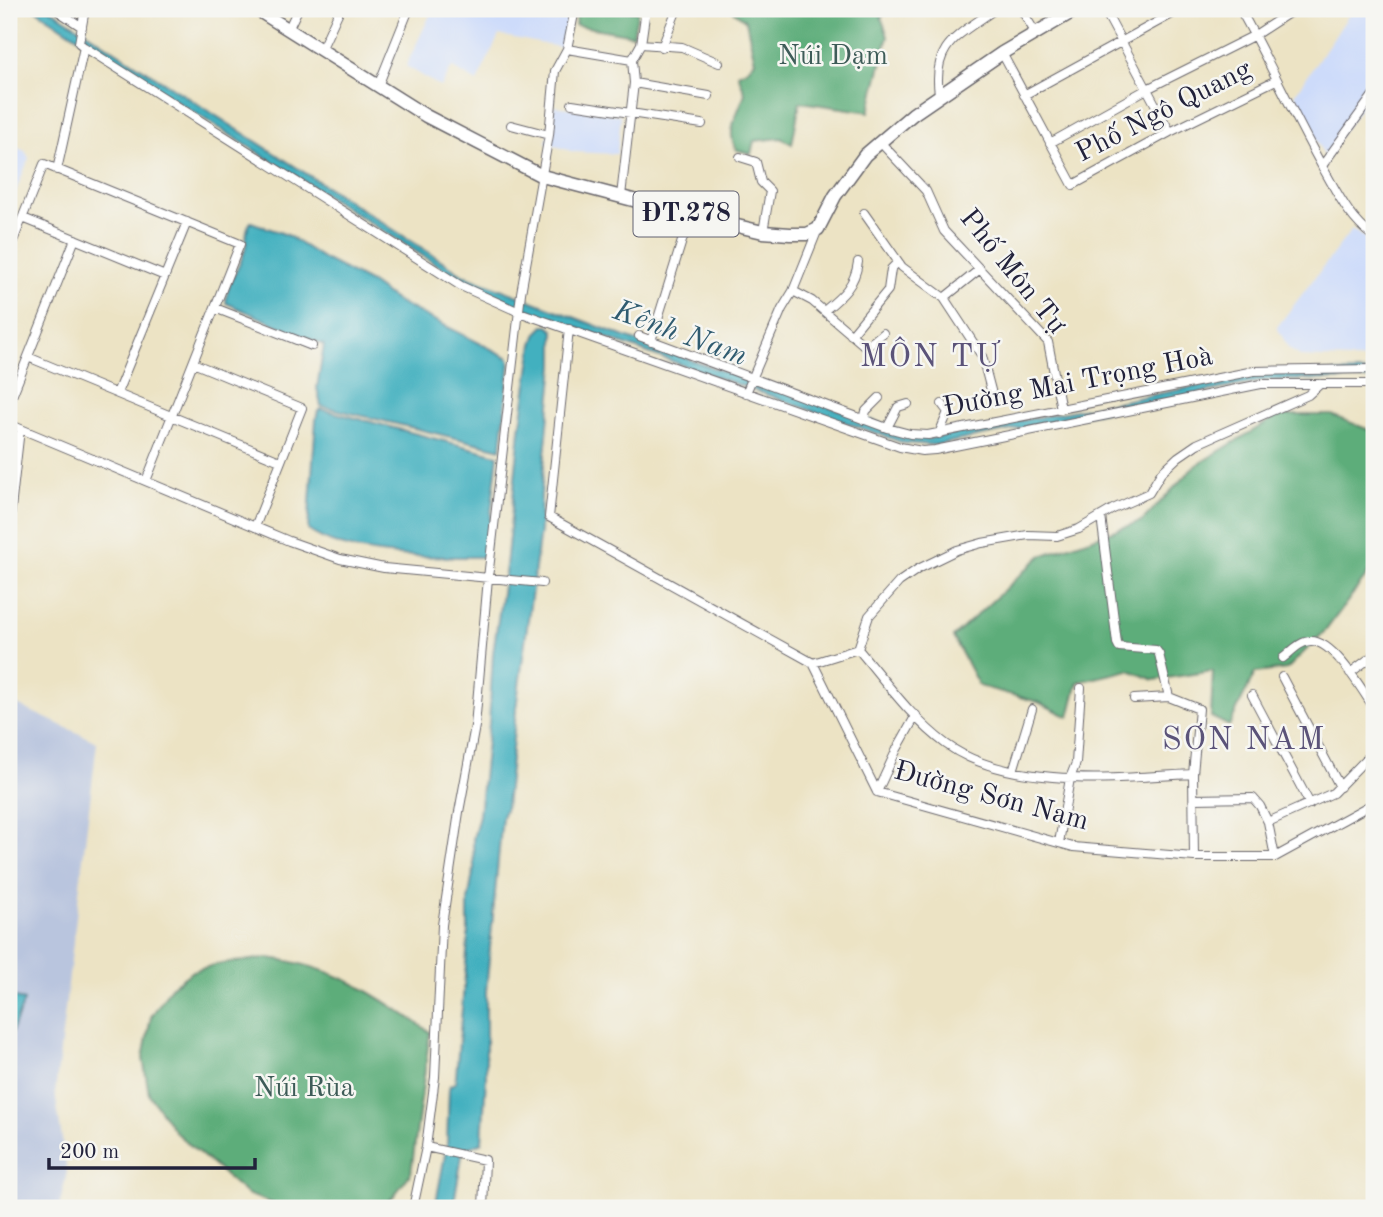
<svg xmlns="http://www.w3.org/2000/svg" width="1383" height="1217" font-family="'Old Standard TT',serif">
<style>
.built{fill:#cddbfa}
.industrial{fill:#b9c5de}
.forest{fill:#5dad7a;stroke:#40685a;stroke-width:2}
.water{fill:#42b0bf;stroke:#32697d;stroke-width:2}
.lines{fill:none;stroke-linecap:round;stroke-linejoin:round}
.street-casing{stroke:#69666b;stroke-width:10}
.primary-casing{stroke:#69666b;stroke-width:15}
.street{stroke:#fff;stroke-width:8}
.primary{stroke:#fff;stroke-width:12}
.labels{text-anchor:middle;dominant-baseline:central;stroke-width:5;stroke-linejoin:round;paint-order:stroke}
.shield{fill:#f6f6f2;stroke:#626272;stroke-width:2}
.shield-label{font-size:26px;font-weight:bold;fill:#22223b}
.park-label{font-size:28px;fill:#3e5c58;stroke:#f6f6f2}
.street-label{font-size:28px;fill:#22223b;stroke:#f6f6f2}
.water-label{font-size:30px;font-style:italic;fill:#2f5b70;stroke:#f6f6f2}
.quarter-label{font-size:32px;letter-spacing:2px;fill:#5b5379;stroke:#f6f6f2}
</style>
<rect width="100%" height="100%" fill="#f6f6f2"/>
<filter id="ink" filterUnits="userSpaceOnUse"><feTurbulence type="fractalNoise" baseFrequency=".0143" numOctaves="2"/><feDisplacementMap in="SourceGraphic" scale="14" xChannelSelector="R" yChannelSelector="G"/><feConvolveMatrix kernelMatrix="1 2 1 2 8 2 1 2 1" color-interpolation-filters="sRGB"/></filter>
<filter id="wash" filterUnits="userSpaceOnUse"><feTurbulence type="fractalNoise" baseFrequency=".00686" numOctaves="4" result="noise"/><feDisplacementMap in="SourceGraphic" scale="28" xChannelSelector="R" yChannelSelector="G"/><feGaussianBlur stdDeviation="1.57" result="paint"/><feColorMatrix in="noise" values="0 0 0 0 0 0 0 0 0 0 0 0 0 0 0 0 0 1.4 0 .05"/><feComposite in="paint" operator="in"/></filter>
<g filter="url(#wash)">
<rect width="100%" height="100%" fill="#ece3c4"/>
<path class="built" d="M433,9H571L564,48L499,35L477,82L452,67L441,87L406,66Z
M1353,9H1374V88L1325,158L1295,94Z
M554,106L621,115L617,154L574,152L546,143Z
M9,144L25,151L29,158L9,208Z
M1352,229L1374,244V360L1302,357L1289,349L1277,327Z"/>
<path class="industrial" d="M9,701L97,742L55,1093L67,1172L59,1208H9Z"/>
<path class="forest" d="M578,9L638,11L633,35L575,25Z
M731,9H892L881,17L888,36L869,112L800,102L792,144L781,138L754,141L751,154L737,150C724,132 739,112 745,93L738,74L748,69L755,61L746,21Z
M1279,415H1332L1374,432L1373,567L1326,630L1287,669L1255,673L1229,726L1211,717L1213,671L1154,680L1129,670L1078,682L1069,717L1038,702L979,686L953,637L1041,556L1142,521L1195,466Z
M268,958C335,966 376,994 430,1032L411,1173L392,1198L377,1208H285L247,1194L176,1133L149,1094L143,1058L151,1017L171,987L193,971L218,964Z"/>
<path class="water" d="M35,9H50L464,275L628,338L739,377L928,439L1265,373L1374,372V379L1267,380L935,445L904,443L538,314L471,286L141,79Z
M251,222L287,235L324,259L371,283L396,301L509,358L510,361L501,449L321,406L317,388L324,345L226,303C225,286 241,267 245,249C248,240 244,230 251,222Z
M544,326H549L554,331V365L541,495L540,531L517,701L506,807L502,817L486,991V1078L482,1142L463,1150L453,1208H435L447,1144L449,1089L450,1085L455,1083L456,1076L468,941V901L474,868L473,839L479,815L489,723L493,653L506,566L520,430L533,344L537,333Z
M321,409L498,455L486,555L481,557C432,557 348,559 308,530L316,419L318,411Z
M9,995L24,1001L9,1039Z"/>
</g>
<g filter="url(#ink)">
<g class="lines">
<g class="street-casing">
<path id="street" d="M55,9L82,27
M85,9L79,43L84,47L461,286L519,312L900,447L922,451L935,450L1261,384H1374
M1021,9L1035,32
M1104,9L1170,132
M1240,9C1269,61 1294,116 1323,168C1338,194 1349,219 1374,237
M288,30L298,9
M641,44L682,47L719,63
M662,47L677,9
M567,49L632,60
M321,50L340,9
M1002,53L1073,185L1170,132L1276,80
M634,83L709,96
M378,86L409,9
M939,94C932,43 959,36 995,9
M1024,95L1181,9
M572,104L702,124
M511,125L549,135
M880,142L926,191L944,231L1048,342L1061,409
M1050,143L1147,89L1255,35L1295,9
M740,157L756,162L761,182L770,191L763,232
M1322,166L1374,94
M57,170L84,47
M621,196L634,83L632,60L641,44L646,9
M864,213L902,267L944,298L982,356L993,398
M23,218L165,276
M9,251L44,164L240,244L146,481
M793,291L812,301L866,347L883,333
M944,298L980,269
M215,308L312,346
M824,311C841,297 855,286 858,262
M569,329L549,517L813,663L877,792L1073,847L1194,857H1275L1374,803
M851,335L888,290L891,269L898,262
M639,336L887,428L910,434L928,435L1254,371L1374,369
M651,341L690,215
M28,357L280,461
M193,363L302,408L255,527
M117,393L187,222
M746,393L782,309L793,291L818,229
M9,404L75,239
M864,420L866,411L879,398
M9,424L289,541L340,559L384,568L542,583
M887,428L898,407L908,404
M939,434L948,412L942,404
M1101,516L1117,643L1119,647L1156,650L1159,654L1169,697
M9,527L20,429
M858,649L869,616L899,582L918,569L957,550L982,543L1028,535L1057,536L1079,529L1113,509L1149,493L1161,473L1178,457L1197,444L1308,395L1320,384
M858,649C885,681 912,719 946,744C1009,790 1119,778 1193,774
M1283,658C1291,652 1300,641 1311,641C1334,641 1362,690 1374,708
M813,663L858,649
M1350,673L1374,655
M1282,677L1340,787
M1252,695L1310,804
M1134,699L1169,697L1199,709L1193,774L1194,857
M1013,771L1032,709
M877,792L897,749L916,715
M1194,799L1253,798L1260,806L1268,822L1333,793L1374,751
M1268,822L1275,857
M1059,843L1070,778L1076,763L1081,688
M426,1147L485,1160L483,1208
M413,1208L426,1147L435,1077L442,925L459,812L475,726L488,578L521,293L549,135L555,71L567,49L575,9"/>
</g>
<g class="primary-casing">
<path id="primary" d="M256,9L426,116L542,176L690,215L763,232L790,234H807L818,229L835,196L865,155L913,114L1002,53L1077,9"/>
</g>
<use href="#street" class="street"/>
<use href="#primary" class="primary"/>
</g>
</g>
<g class="labels">
<rect class="shield" x="633.5" y="191.5" width="105" height="45" rx="5"/>
<g class="shield-label">
<text x="686" y="214">ĐT.278</text>
</g>
<g class="park-label">
<text x="833" y="57">Núi Dạm</text>
<text x="304" y="1089">Núi Rùa</text>
</g>
<g class="street-label">
<text transform="translate(1164 112) rotate(-27)">Phố Ngô Quang</text>
<text transform="translate(1012 272) rotate(51)">Phố Môn Tự</text>
<text transform="translate(1078 383) rotate(-11)">Đường Mai Trọng Hoà</text>
<text transform="translate(991 797) rotate(15)">Đường Sơn Nam</text>
</g>
<g class="water-label">
<text transform="translate(680 334) rotate(20)">Kênh Nam</text>
</g>
<g class="quarter-label">
<text x="931" y="358">MÔN TỰ</text>
<text x="1244" y="741">SƠN NAM</text>
</g>
</g>
<rect width="1383" height="1217" fill="none" stroke="#f6f6f2" stroke-width="35"/>
<path d="M49 1158v10h206v-10" fill="none" stroke="#22223b" stroke-width="3.5"/>
<text x="60" y="1158" font-size="21" fill="#22223b" stroke="#f6f6f2" stroke-width="5" paint-order="stroke">200 m</text>
</svg>
